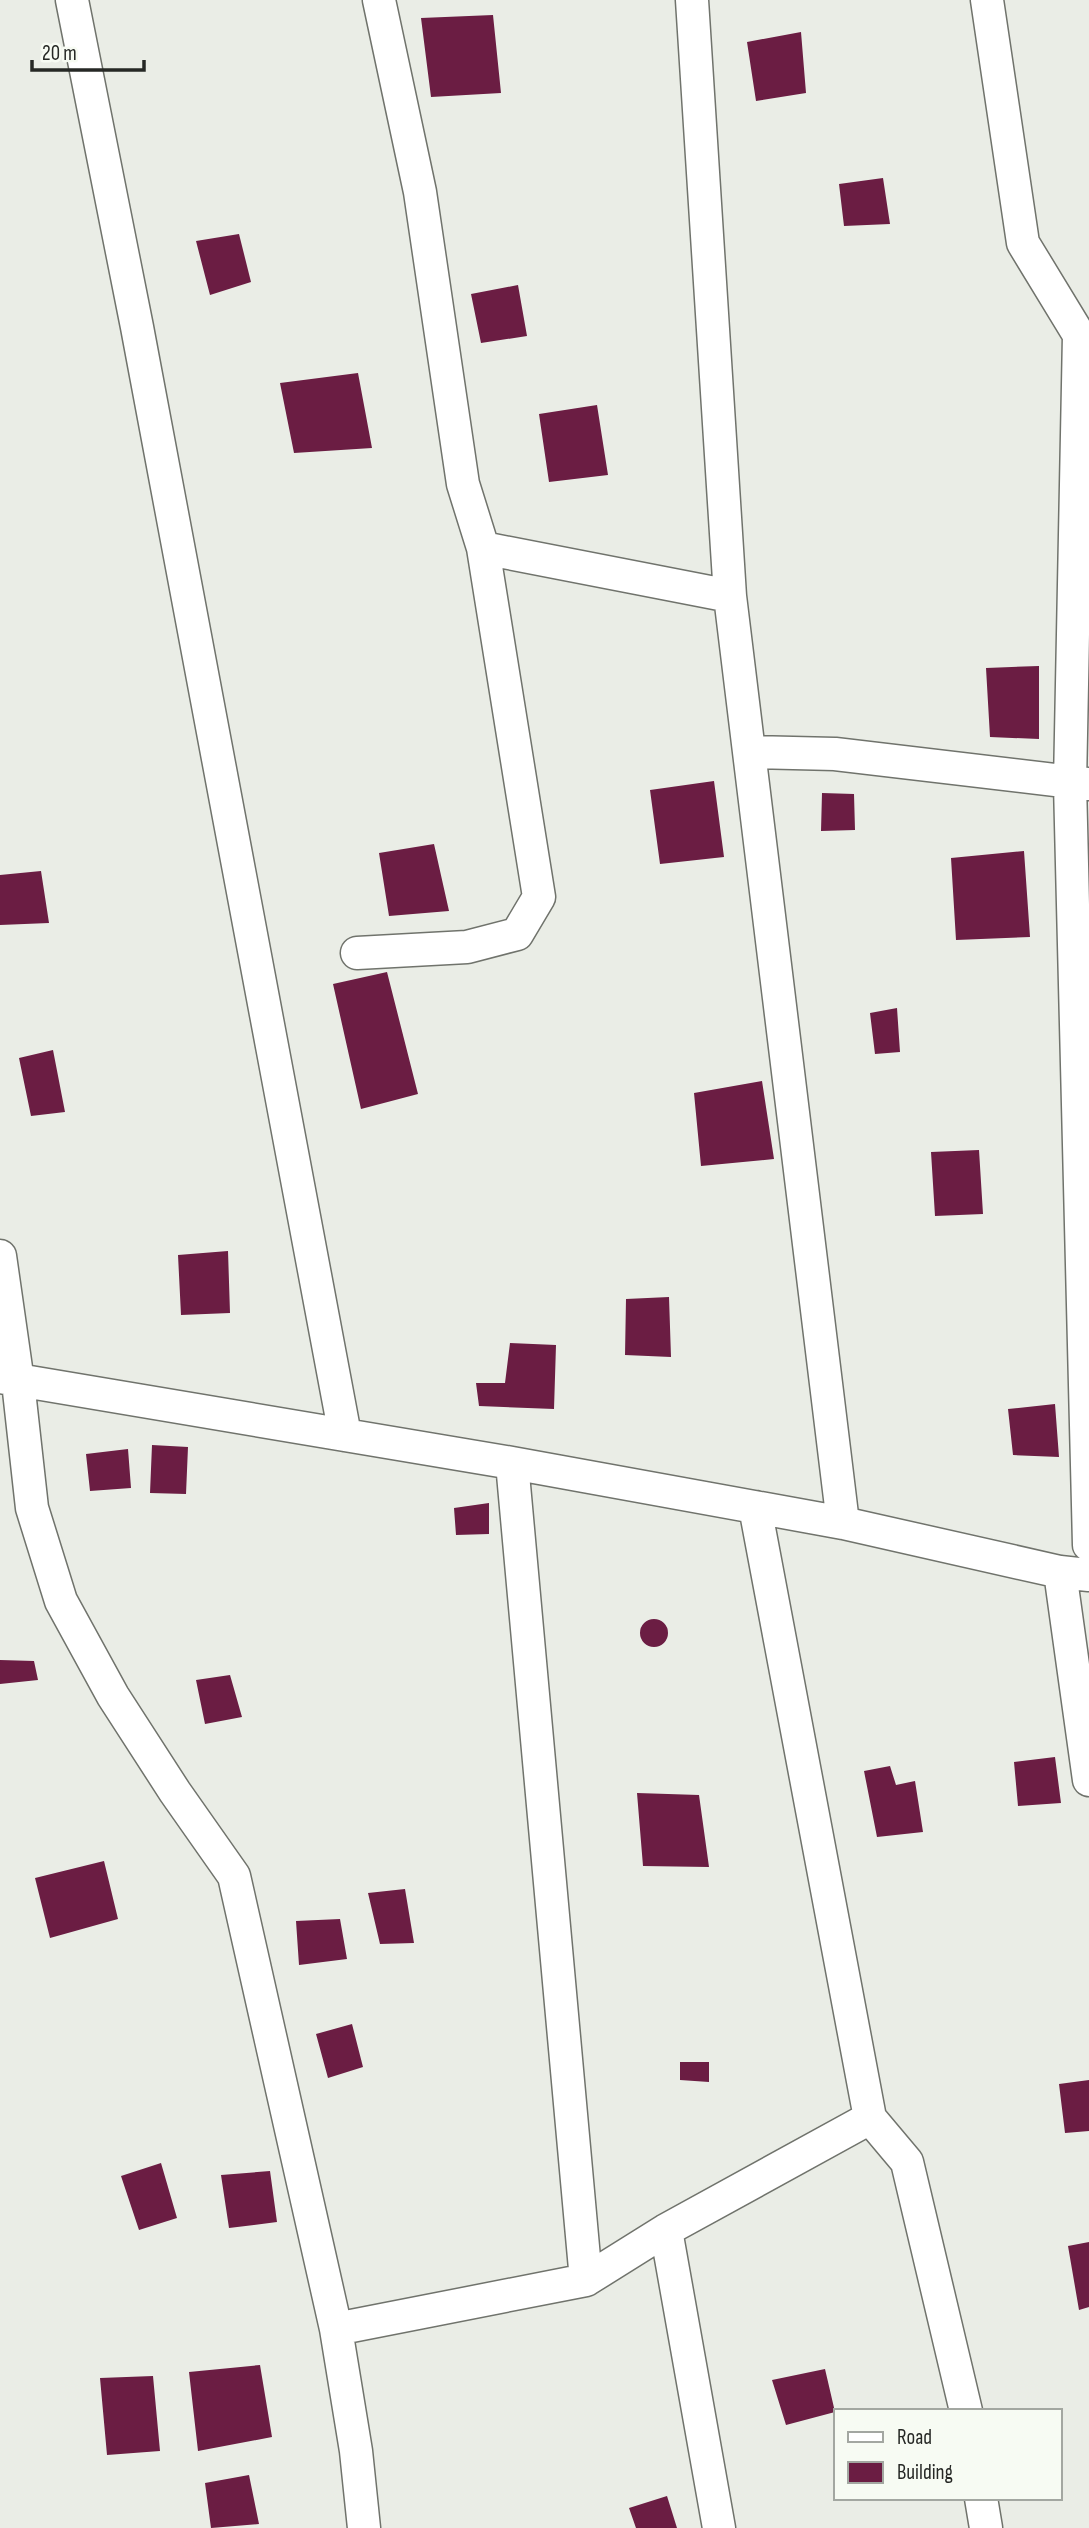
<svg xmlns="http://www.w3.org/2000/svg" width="1089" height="2528" font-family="'Sofia Sans Condensed',sans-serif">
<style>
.building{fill:#6b1d43}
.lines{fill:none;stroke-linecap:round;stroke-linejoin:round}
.street-casing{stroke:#70736c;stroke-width:35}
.street{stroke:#fff;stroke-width:32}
</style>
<rect width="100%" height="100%" fill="#eaede6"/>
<path class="building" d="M493,15L501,93L431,97L421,18Z
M801,32L806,93L756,101L747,42Z
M883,178L890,224L844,226L839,184Z
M239,234L251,282L210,295L196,241Z
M518,285L527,336L481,343L471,294Z
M358,373L372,448L294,453L280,383Z
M597,405L608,475L549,482L539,414Z
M1039,666V739L990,737L986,668Z
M714,781L724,857L660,864L650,790Z
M822,793L854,794L855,830L821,831Z
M434,844L449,911L389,916L379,853Z
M1024,851L1030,937L956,940L951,858Z
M41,871L49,923L0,925V875Z
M387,972L418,1094L361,1109L333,984Z
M897,1008L900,1052L875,1054L870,1013Z
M53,1050L65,1112L31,1116L19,1058Z
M762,1081L774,1159L701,1166L694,1093Z
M979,1150L983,1214L935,1216L931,1152Z
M228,1251L230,1313L181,1315L178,1255Z
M669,1297L671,1357L625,1355L626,1299Z
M510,1343L556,1345L554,1409L479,1406L476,1383H505Z
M1055,1404L1059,1457L1013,1455L1008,1409Z
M152,1445L188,1447L186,1494L150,1493Z
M128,1449L131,1488L90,1491L86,1454Z
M489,1503V1534L456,1535L454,1508Z
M640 1633a14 14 0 1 1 28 0a14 14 0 1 1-28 0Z
M0,1660L34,1661L38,1680L0,1684Z
M230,1675L242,1717L205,1724L196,1680Z
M1055,1757L1061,1803L1018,1806L1014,1762Z
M890,1766L896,1785L915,1781L923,1832L877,1837L864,1771Z
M637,1793L699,1795L709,1867L643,1866Z
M104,1861L118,1919L50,1938L35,1878Z
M405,1889L414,1943L380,1944L368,1893Z
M340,1919L347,1959L299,1965L296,1921Z
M352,2024L363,2067L328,2078L316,2034Z
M680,2062H709V2082L680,2080Z
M1089,2080V2131L1065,2133L1059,2084Z
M161,2163L177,2218L139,2230L121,2176Z
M270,2171L277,2222L229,2228L221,2175Z
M1089,2242V2307L1079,2310L1068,2246Z
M260,2365L272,2437L198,2451L189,2372Z
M825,2369L835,2412L786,2425L772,2380Z
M153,2376L160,2451L107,2455L100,2378Z
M249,2475L259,2524L211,2528L205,2483Z
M667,2496L677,2528H636L629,2508Z"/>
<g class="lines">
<g class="street-casing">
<path id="street" d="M72,0L137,327L345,1435
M379,0L420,192L463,484L483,548L730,596
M692,0L730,596L843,1523
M987,0L1023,243L1079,335L1070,784L1089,1545
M750,752L835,754L1089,784
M357,953L467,947L517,934L539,897L483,548
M0,1256L18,1382L32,1508L61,1601L113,1696L175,1792L234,1876L336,2329L356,2451L364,2528
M0,1377L512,1463L843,1523L1060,1572L1089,1575
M512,1463L586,2280
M755,1507L870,2118L907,2162L966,2411
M1060,1572L1089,1780
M666,2230L719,2528
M336,2329L586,2280L666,2230L870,2118
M981,2498L986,2528"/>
</g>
<use href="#street" class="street"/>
</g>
<rect x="834" y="2409" width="228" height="91" fill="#f7fbf3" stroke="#a3a7a1" stroke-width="2"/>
<rect x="848" y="2432" width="35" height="10" fill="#ffffff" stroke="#a3a7a1" stroke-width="2"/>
<text x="897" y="2444" font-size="21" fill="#262825">Road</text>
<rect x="848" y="2462" width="35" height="21" fill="#6b1d43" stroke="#a3a7a1" stroke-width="2"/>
<text x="897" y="2479" font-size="21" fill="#262825">Building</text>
<path d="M32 60v10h112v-10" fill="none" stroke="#262825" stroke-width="3.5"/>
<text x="42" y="60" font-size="21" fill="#262825" stroke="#f7fbf3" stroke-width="5" paint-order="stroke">20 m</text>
</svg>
